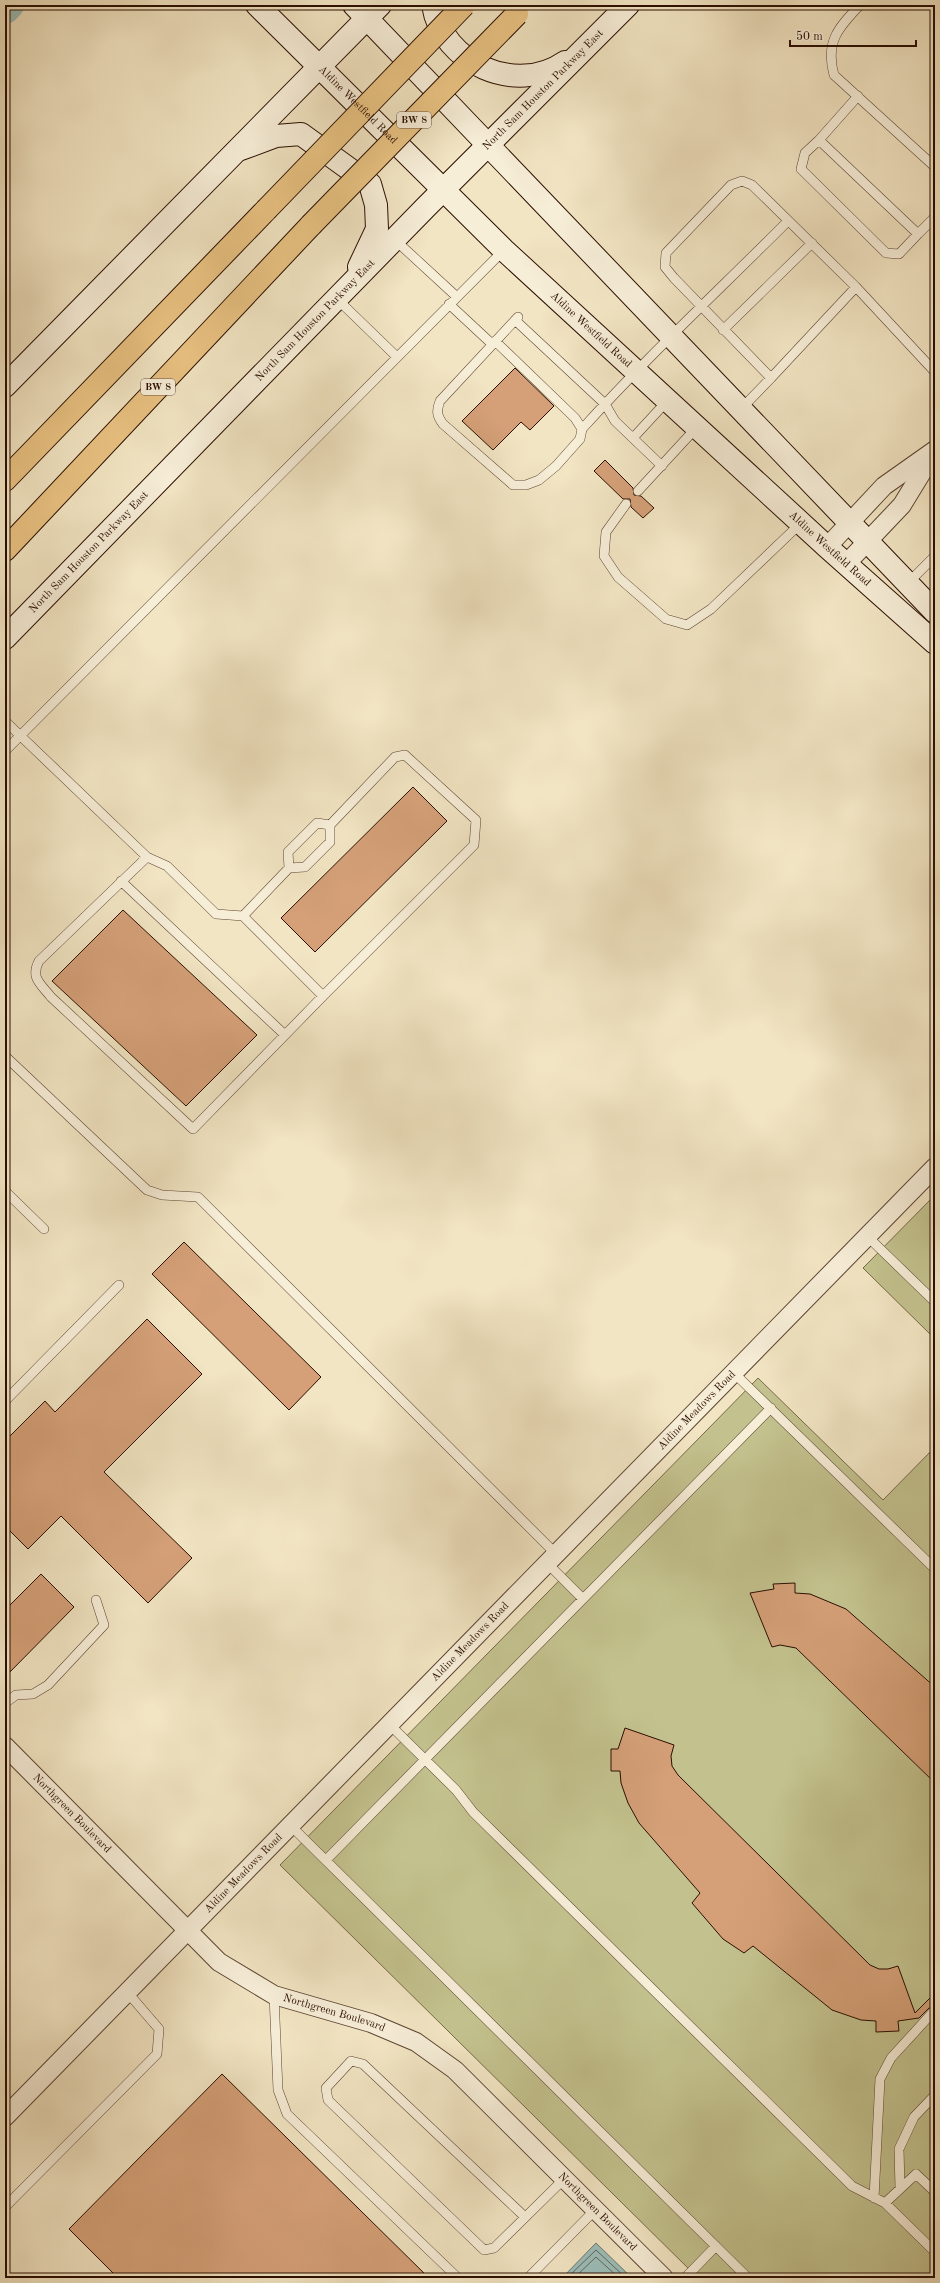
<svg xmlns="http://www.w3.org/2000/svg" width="940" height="2283" font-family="'Old Standard TT',serif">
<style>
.grass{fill:#c3c28e;stroke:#766848}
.water{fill:#9cbeb9;stroke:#6e786f}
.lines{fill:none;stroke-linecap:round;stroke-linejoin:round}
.shore{stroke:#63665d;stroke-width:1}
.river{stroke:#9cbeb9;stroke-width:30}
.building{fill:#d5a078;stroke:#2a0e01}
.lane-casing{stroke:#5c4432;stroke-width:10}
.street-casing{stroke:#5c4432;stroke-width:20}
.secondary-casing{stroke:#2a0e01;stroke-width:24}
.highway-casing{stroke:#2a0e01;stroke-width:24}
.lane{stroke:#f7eed8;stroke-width:9}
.street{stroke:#f7eed8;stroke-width:18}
.secondary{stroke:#f7eed8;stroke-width:22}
.highway{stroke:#e9c282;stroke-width:22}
.highway-bridge-casing{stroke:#2a0e01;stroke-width:24;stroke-linecap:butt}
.highway-bridge{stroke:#e9c282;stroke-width:22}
.labels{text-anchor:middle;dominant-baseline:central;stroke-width:3.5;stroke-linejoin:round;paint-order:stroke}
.shield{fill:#f7eed8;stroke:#685142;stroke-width:1}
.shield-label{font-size:10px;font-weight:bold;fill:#2a0e01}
.street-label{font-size:11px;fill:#2a0e01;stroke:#f7eed8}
</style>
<rect width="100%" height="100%" fill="#f2e5c3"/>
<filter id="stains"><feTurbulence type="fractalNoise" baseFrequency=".005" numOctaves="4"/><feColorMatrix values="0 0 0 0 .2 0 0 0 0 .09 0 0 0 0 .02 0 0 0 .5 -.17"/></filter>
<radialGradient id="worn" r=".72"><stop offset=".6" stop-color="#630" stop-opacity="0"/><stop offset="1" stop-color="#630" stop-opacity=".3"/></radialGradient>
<path class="grass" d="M935,1195V1339L863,1268Z
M758,1378L883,1500L935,1447V2278H698L280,1865Z"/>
<path class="water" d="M596,2243L632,2278H562Z"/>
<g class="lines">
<path class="shore" d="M567,2278L596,2250L626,2278
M574,2278L596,2257L619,2278"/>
<path class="river" d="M5,9L9,5"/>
</g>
<path class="building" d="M515,368L554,406L530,430L521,422L493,450L462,421Z
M605,460L633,488L634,495L641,496L654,508L643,518L631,507L630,499H623L594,471Z
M413,787L447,821L315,952L281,918Z
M123,910L257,1035L186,1106L52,981Z
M184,1242L321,1377L289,1410L152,1274Z
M147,1319L202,1374L104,1472L192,1558L148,1603L61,1516L28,1549L5,1526V1441L45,1401L55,1412Z
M41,1574L74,1607L5,1677V1610Z
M795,1583V1593L810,1594L846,1609L935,1687V1783L796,1648L780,1645L772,1647L750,1593L774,1589L773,1584Z
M625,1728L674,1745L671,1756L672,1766L678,1775L870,1965L879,1969H888L898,1966L915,2013L935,1993V2006L929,2008L919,2018L898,2021L899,2031L876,2032V2021L861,2020L832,2010L753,1946L744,1953L723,1939L692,1903L700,1893L639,1823L628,1803L621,1783L620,1771H611V1749H618Z
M222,2074L429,2278H118L69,2229Z"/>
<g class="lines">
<g class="lane-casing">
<path id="lane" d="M860,5C838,28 825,42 834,75L935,167
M858,96L819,140L918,234L935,217
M819,140L805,153L801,169L886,253L899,254L918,234
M394,239L457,297
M856,287L771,378L674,278L665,267L666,253L731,185L742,181L752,185L856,287L935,372
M336,298L397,357
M449,304L492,344
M515,320L605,404L615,421L662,466
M723,330L812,243
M495,341L575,418L582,429L580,439L556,466L539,480L526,485H513L443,424C437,416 436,411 440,401L518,317
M740,410L771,378
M582,429C648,356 719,290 788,221
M633,438L668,400
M638,491L697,427
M626,504L606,532L604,556L618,577L666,619L687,625L711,609L801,523
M907,584L935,556
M5,721L147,857L39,961C30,978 41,984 51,997L193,1129L285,1035L121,881
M5,751L504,250
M147,857L167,866L216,914L243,916L289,868L305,867L330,842V825L395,757L405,755L476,820L474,845L323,996L243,916
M289,868L288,852L317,823L330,825
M285,1035L323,996
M5,1056L147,1190L162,1195L198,1197L556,1554
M5,1191L44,1229
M867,1236L935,1302
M734,1373L935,1569
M5,1401L119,1285
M547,1563L583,1599
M5,1703L16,1695L33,1694L48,1685L104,1625L96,1600
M389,1724L456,1790L473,1812L852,2186L885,2203L935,2252
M290,1825L748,2278
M326,1860L771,1408
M274,1995L278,2090L287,2114L458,2278
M900,2188L899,2149L914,2117L935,2095
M874,2198L880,2079L891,2058L933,2012
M885,2203L916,2174L935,2192
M5,2207L157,2054L159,2029L128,1993
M525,2217L363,2064L351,2061L326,2088L328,2100L484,2250L494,2248L564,2179
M528,2278L595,2210
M685,2278L716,2246"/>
</g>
<g class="street-casing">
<g id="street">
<path d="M827,547L884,486L935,450"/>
<path d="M846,564L902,505L932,456"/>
<path id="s1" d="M5,1746L219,1962L274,1995L371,2023L416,2042L455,2070L664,2278"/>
<path id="s2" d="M5,2117L935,1167"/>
</g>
</g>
<g class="secondary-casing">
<g id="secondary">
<path id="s3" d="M257,5L504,250L827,547L935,643"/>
<path d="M354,5L935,612"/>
<path d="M433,5C442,63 516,96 565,62"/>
<path d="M241,149L276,136L301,134L370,184L376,205L377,229L359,267"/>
<path d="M5,386L380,5"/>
<path id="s4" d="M5,638L426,207L628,5"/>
</g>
</g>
<g class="highway-casing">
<path id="highway" d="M5,480L266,210
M5,550L311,225"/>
</g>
<use href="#lane" class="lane"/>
<use href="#street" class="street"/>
<use href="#secondary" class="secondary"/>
<use href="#highway" class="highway"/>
<g class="highway-bridge-casing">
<path id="highway-bridge" d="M266,210L464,5
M311,225L517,14"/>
</g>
<use href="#highway-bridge" class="highway-bridge"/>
</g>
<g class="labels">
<g class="shield">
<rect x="397" y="112" width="34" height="16" rx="3"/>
<rect x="141" y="379" width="34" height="16" rx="3"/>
</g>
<g class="shield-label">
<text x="414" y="120">BW 8</text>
<text x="158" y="387">BW 8</text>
</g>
<g class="street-label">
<text stroke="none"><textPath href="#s4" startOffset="768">North Sam Houston Parkway East</textPath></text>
<text stroke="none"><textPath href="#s3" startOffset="142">Aldine Westfield Road</textPath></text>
<text stroke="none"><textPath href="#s4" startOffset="444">North Sam Houston Parkway East</textPath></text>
<text stroke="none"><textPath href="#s3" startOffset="466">Aldine Westfield Road</textPath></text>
<text stroke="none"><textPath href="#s3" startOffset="790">Aldine Westfield Road</textPath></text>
<text stroke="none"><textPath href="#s4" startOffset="120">North Sam Houston Parkway East</textPath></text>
<text stroke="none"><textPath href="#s2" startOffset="989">Aldine Meadows Road</textPath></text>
<text stroke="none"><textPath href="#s2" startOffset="665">Aldine Meadows Road</textPath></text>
<text stroke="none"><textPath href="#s1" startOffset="95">Northgreen Boulevard</textPath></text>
<text stroke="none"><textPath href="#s2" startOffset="341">Aldine Meadows Road</textPath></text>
<text stroke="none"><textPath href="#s1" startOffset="431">Northgreen Boulevard</textPath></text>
<text stroke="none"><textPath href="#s1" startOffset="767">Northgreen Boulevard</textPath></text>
</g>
</g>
<rect width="940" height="2283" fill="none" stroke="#f2e5c3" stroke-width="20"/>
<rect x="6" y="6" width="928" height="2271" fill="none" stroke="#2a0e01" stroke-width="2"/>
<rect x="10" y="10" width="920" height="2263" fill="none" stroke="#2a0e01"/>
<path d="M790 40v6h126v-6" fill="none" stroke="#2a0e01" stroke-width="2"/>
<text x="796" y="40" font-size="12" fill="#2a0e01" stroke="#f7eed8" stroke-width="3" paint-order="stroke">50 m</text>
<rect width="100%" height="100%" filter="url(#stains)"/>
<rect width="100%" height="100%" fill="url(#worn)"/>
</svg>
